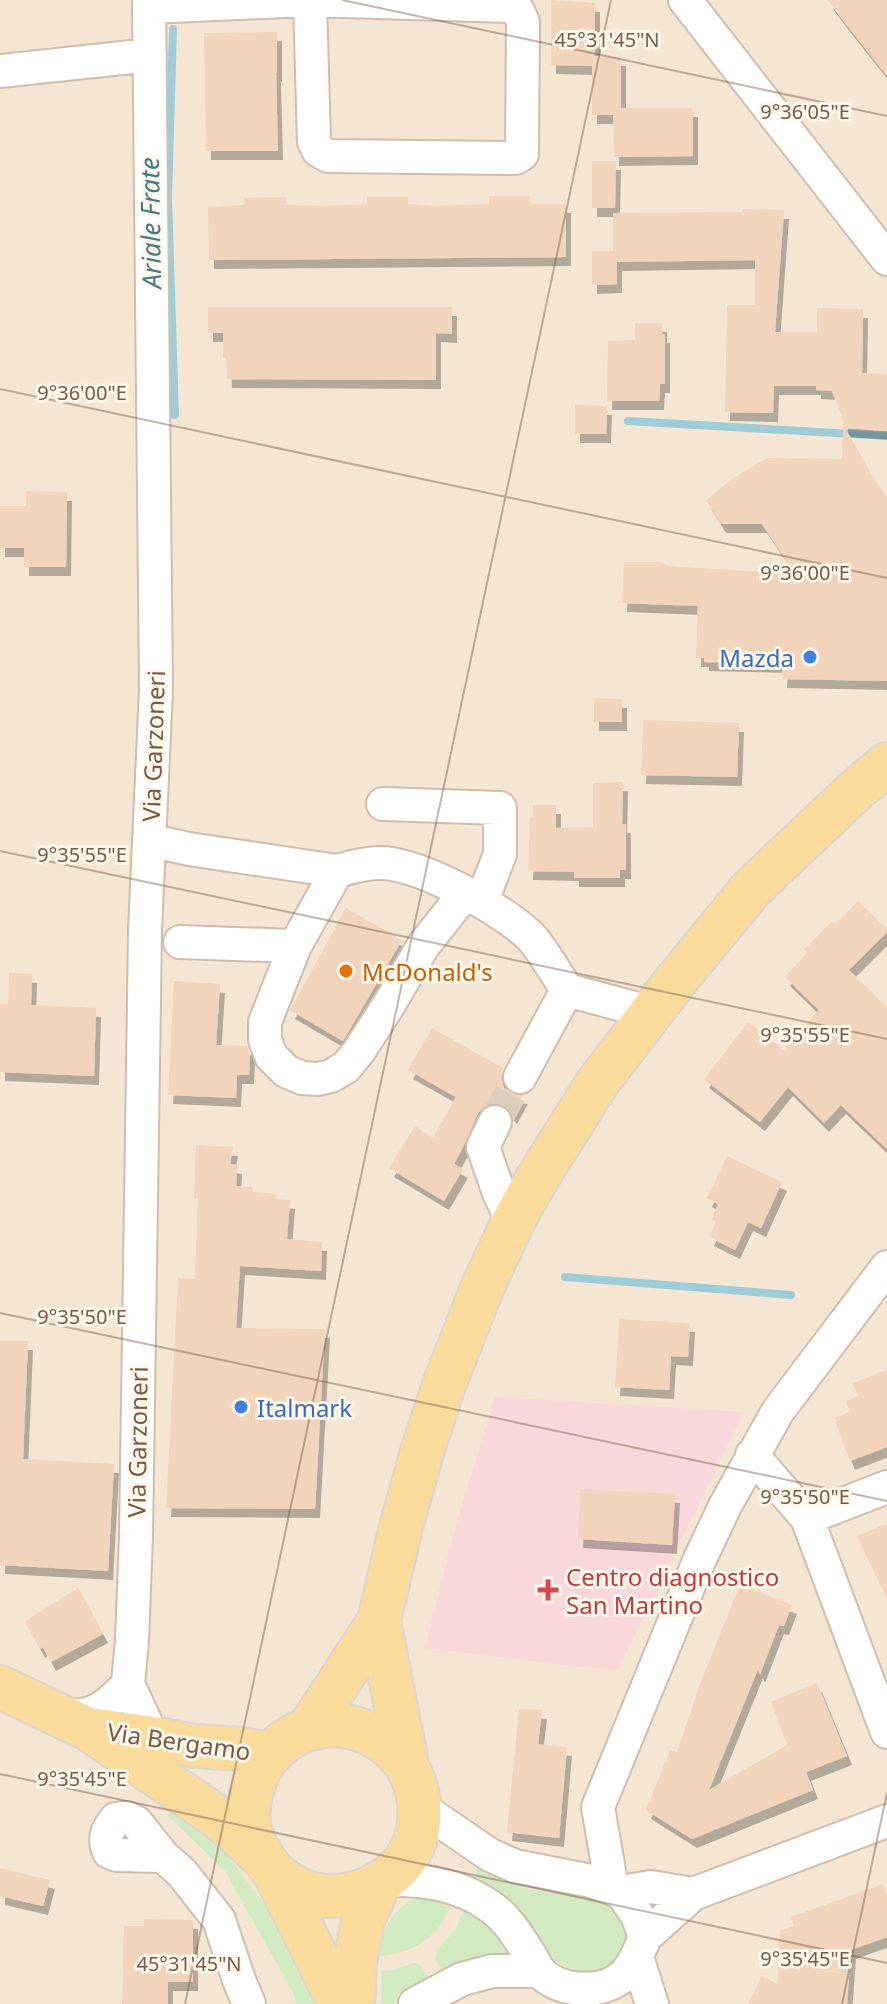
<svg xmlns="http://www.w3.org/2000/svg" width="887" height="2004" font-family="'Noto Sans',sans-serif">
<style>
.residential{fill:#f4e6d2}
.medical{fill:#fad7da}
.green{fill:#d1eac2}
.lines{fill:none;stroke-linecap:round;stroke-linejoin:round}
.stream{stroke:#9ecdd8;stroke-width:8}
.building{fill:#f2d3bb;filter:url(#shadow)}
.minor-tunnel{stroke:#dacebd;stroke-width:32;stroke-dasharray:32 16;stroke-linecap:butt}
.minor-casing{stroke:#d0bead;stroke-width:36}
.major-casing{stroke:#dbd4d0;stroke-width:46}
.minor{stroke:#fff;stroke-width:32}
.major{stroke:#fbdb9c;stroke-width:42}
.ticks{fill:none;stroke:#755a49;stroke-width:2;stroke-opacity:0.45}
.shop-dot{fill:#3f7fe0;stroke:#fff8ea;stroke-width:3}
.food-dot{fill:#e8710a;stroke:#fff8ea;stroke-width:3}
.health-dot{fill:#e0444e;stroke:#fff8ea;stroke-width:3}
.labels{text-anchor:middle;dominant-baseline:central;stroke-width:6;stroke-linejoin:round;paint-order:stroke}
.shop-label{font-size:24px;fill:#366cbe;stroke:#fff8ea;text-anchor:end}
.street-label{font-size:24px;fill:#755a49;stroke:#fff8ea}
.food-label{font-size:24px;fill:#c56008;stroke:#fff8ea;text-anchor:start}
.health-label{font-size:24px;fill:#be3a42;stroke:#fff8ea;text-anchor:start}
.water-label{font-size:26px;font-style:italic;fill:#437a88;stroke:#fff8ea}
.ticks-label{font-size:20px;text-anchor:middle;fill:#755a49;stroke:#fff8ea;stroke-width:6;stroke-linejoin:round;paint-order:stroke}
</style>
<defs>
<filter id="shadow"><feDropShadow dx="5" dy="9" stdDeviation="0" flood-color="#0004"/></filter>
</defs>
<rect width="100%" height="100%" fill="#fcf4e4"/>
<path class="residential" d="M0,0H887V2004H0Z"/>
<path class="medical" d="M495,1397L744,1412L617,1671L425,1648L454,1532Z"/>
<path class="green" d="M172,1806L197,1821L230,1859L262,1901L314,1984L320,2004H296L293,1993L225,1871L168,1816Z
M478,1867C501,1881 527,1891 553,1893C569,1894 587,1890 602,1897C611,1900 625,1920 626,1930C628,1945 624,1959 611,1968C565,1999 534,1929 509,1903C499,1892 487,1885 474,1878Z
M418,1896L452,1899C444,1934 414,1954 380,1956C381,1928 393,1909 418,1896Z
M466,1905L479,1913L516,1956L442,1972L436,1960L437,1950L455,1930Z
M413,1963H418L421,1966L429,1979L399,1998L393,2004H382L381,1971L394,1970Z"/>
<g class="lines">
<path class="stream" d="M173,29L168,198L175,415
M628,421L887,436
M565,1277L791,1295"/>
</g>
<path class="building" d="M551,0L595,3V56L621,57V108H693V156L614,157L613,115H592V66L551,65Z
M828,0H887V76L842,19Z
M277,32V73H276L278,151H206L204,33Z
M592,161H616L615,208H592Z
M489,196H530V204H566V257L209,260L208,207L245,205L244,198L286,197V205L323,206L367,204V197H408V204L436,206L489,204Z
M743,209L784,210L775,332H817V308L863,309L862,373L887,374V431L845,428L873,477L887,497V681L782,679L783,664L704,662V658H696L698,606L622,603L624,562H662L667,566L795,574L762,524H721L706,500L732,479L767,458L842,459L843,419L832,391L816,390V386H774L773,413L725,412L727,305H755V260L617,262V284L592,285V251H613V213L743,212Z
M208,307H452V334L436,333V380L227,379L226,358H223V333H208Z
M635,323H662V334H665V384H660L659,401H607L608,341L635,340Z
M575,405L607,406L606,434H575Z
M26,491L67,492L66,567H24V548H0V506H26Z
M594,698L622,699V722H594Z
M643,720L739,723L737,777L641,775Z
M623,782L622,824H626V870H620V878H574V872L528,871L530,817L533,816V805H556V828L593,827V783Z
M858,901L887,929V932L849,970L887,1007V1149L841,1105L824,1123L788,1087L760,1122L704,1079L748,1022L784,1050L819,1010L785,977L807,953L804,950L832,921L836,924Z
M346,908L402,940L343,1041L290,1010Z
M9,973L32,974L31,1005L96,1008L94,1076L0,1072V1004H8Z
M174,981L220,984L216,1045L247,1046L250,1055L249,1075H237L236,1098L168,1095Z
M432,1028L503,1068L501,1078L504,1088L512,1094L523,1095L512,1115L504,1105L494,1103L485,1106L478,1113L465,1143L454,1164L463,1169L444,1201L389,1168L415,1126L433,1138L456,1097L408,1070Z
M196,1145L233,1147L230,1164L237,1165L236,1186L253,1187V1192L277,1194L276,1199L290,1200L287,1239L322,1242L321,1271L240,1266L236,1328L325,1329L315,1509L166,1508L178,1278L195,1279L198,1198H194Z
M727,1156L782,1182L761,1228L748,1222L735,1250L709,1237L716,1222L712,1219L718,1204L707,1198Z
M619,1319L690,1323L688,1357L671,1356L669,1390L615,1387Z
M0,1341H28L23,1459L114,1464L108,1571L0,1565Z
M887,1370V1447L850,1461L834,1418L850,1412L846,1401L858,1396L853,1383Z
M580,1489L675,1494L672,1545L578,1539Z
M887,1524V1599L857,1536Z
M740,1585L792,1605L784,1626L779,1625L760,1674L758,1669L709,1790L787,1745L771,1702L817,1683L847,1756L806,1772L813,1790L692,1839L646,1810L670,1750L677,1752L700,1684Z
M78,1588L103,1634L51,1662L43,1647L40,1649L25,1621Z
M519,1709L542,1710L538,1744L567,1747L559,1838L507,1832Z
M0,1868L50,1880L43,1906L0,1896Z
M883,1884L887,1896V1937L851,1950L847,2004H748L762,1976L777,1984L780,1931L794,1926L791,1917Z
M144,1919L193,1920V1982H168V2004H122L124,1926H144Z"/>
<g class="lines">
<path class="minor-tunnel" d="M495,1122L520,1077"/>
<g class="minor-casing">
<path id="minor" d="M149,0L156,690L145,931L136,1536L132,1640L128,1684L153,1738
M685,0L887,259
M149,7L310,0L510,6L518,11L523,22L522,154L516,158L328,156L318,150L314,142L310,0
M0,71L150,55
M383,804L500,808V854L482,901
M149,840L189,849L337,871
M465,893L423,946L390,1003L359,1051L346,1067L331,1076L318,1079L302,1078L286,1071L271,1056L265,1040V1022L295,946L337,871C355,866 373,861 392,864C432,871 497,907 528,934C541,946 556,974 567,990
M180,942L295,946
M520,1077L567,990L652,1013
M495,1122L483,1147L499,1193L513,1222
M752,1455L807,1518L887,1732
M807,1518L887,1487
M60,1716C93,1718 106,1708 128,1684
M163,1856L117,1855L109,1852C103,1838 107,1830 116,1819L127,1818L136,1822L163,1856L182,1873L219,1920L239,1980L249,2004
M386,1880C424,1879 459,1884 491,1907C508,1919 519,1938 530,1955C533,1960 536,1966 539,1971C559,1993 603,1995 624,1975C634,1965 640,1950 645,1937L637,1915L621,1892L591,1881L515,1866L490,1855L420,1807
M612,1888L598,1807L699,1561L725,1506L778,1411L887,1267
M621,1892L651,1887L693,1894
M645,1937L693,1894L887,1821
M637,1957L652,2004
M415,2004L462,1979L492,1971H540"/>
</g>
<g class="major-casing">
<path id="major" d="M379,1621L407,1764
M0,1687L88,1729L219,1818L261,1856
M309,1728L379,1621L401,1527L423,1449L443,1388L482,1288L513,1222L535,1182L598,1082L674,983L751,889L856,790L887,764
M97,1730L153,1738L194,1746L241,1749L269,1754
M275,1874C289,1884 302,1893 318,1895C365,1902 415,1871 419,1822C421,1797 415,1774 398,1755C352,1703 268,1723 252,1791C248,1804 247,1819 251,1833C256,1849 265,1861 275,1874L340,2004
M353,2004L355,1963L363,1920L380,1883"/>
</g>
<use href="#minor" class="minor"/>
<use href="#major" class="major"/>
</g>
<path class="ticks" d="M342,0L887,116M0,389L887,578M0,851L887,1039M0,1313L887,1501M0,1774L887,1963M185,2004L611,0M842,2004L887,1793"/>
<g class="shop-dot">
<circle cx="810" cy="657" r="8"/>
<circle cx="241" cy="1407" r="8"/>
</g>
<circle class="food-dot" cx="346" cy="971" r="8"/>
<path class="health-dot" d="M544 1578h8v8h8v8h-8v8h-8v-8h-8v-8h8z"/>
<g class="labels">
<g class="shop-label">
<text x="794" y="657">Mazda</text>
<text x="257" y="1407" text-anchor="start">Italmark</text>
</g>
<g class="street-label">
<text transform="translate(153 746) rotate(-88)">Via Garzoneri</text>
<text transform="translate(137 1442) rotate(-89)">Via Garzoneri</text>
<text transform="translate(179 1741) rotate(8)">Via Bergamo</text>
</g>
<g class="food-label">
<text x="362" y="971">McDonald's</text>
</g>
<g class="health-label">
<text x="566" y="1576">Centro diagnostico<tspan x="566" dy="28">San Martino</tspan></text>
</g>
<g class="water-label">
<text transform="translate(150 223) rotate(-91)">Ariale Frate</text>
</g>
</g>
<g class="ticks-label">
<text x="607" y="47">45°31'45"N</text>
<text x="805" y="119">9°36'05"E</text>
<text x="82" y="400">9°36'00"E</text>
<text x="805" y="580">9°36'00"E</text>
<text x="82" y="862">9°35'55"E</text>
<text x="805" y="1042">9°35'55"E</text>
<text x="82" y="1324">9°35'50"E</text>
<text x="805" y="1504">9°35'50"E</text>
<text x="82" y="1786">9°35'45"E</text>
<text x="805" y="1966">9°35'45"E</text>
<text x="189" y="1971">45°31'45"N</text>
</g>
</svg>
